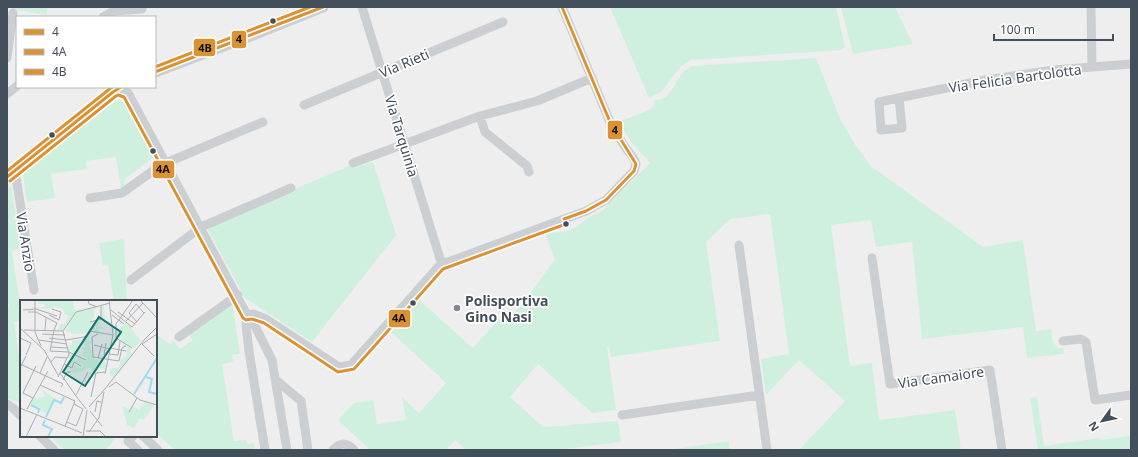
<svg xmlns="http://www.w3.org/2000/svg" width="1138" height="457" font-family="'Noto Sans',sans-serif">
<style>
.green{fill:#d0f0df}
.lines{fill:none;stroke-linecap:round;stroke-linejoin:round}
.minor{stroke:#cccfd2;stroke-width:9}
.tertiary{stroke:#cccfd2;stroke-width:11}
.bus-1-casing{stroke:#fff;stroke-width:6}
.bus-2-casing{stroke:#fff;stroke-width:6}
.bus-3-casing{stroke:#fff;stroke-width:6}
.bus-1{stroke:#da9235;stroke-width:3}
.bus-2{stroke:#da9235;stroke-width:3}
.bus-3{stroke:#da9235;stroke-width:3}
.bus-dot{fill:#444f5c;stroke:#fff;stroke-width:1.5}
.poi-dot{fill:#80878f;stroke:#fff;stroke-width:1.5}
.labels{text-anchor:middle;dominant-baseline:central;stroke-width:3.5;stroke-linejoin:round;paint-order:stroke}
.street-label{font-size:14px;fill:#444f5c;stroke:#fff}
.poi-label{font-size:14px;font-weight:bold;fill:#444f5c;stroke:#fff;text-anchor:start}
.inset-river{fill:none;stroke:#a2daf1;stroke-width:2}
.inset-road{fill:none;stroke:#abaeb4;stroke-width:1}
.view{fill:#0f766e;fill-opacity:0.15;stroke:#0f766e;stroke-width:2}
.inset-edge{fill:none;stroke:#444f5c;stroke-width:2}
.line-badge{stroke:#fff;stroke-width:1.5}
.pale-badge-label{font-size:11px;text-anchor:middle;font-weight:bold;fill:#111}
</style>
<rect width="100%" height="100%" fill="#efeeee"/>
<path class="green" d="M7,7H48L46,15L8,8L7,11Z
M610,7H836L845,47L841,50L691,60L681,66L662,91C658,95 653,94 649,98Z
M841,7H895L913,44L853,54Z
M816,58L841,121L856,146L871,166L983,247L1023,240L1036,331L1051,329L1053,342L1058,348H1063L1064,354L1027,358L1023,327L922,339L912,242L876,247L871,220L831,225L850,366L872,363L879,420L955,410L961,450H799L845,401L799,360L766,395L761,359L789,354L770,214L730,219L706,242L720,341L611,357L609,347H607L616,410L592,413L538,364L510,397L543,427L618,421L621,442L556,450H466L455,440L446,450H366L368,448L338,420L354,403L373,400L377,424L406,420L402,397L419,413L446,383L390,331L418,299L473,348L499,319L505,324L524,302L555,259L545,233L564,232L577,227L589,217L603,210L650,163L631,142L619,122L649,110L652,108L655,100C658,99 661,100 664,98C676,90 678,72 692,66Z
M117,100L123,102L132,114L154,157L124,180L125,188H121L116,157L86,161L87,169L51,174L55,198L27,202L23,176L25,172Z
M373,162L396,235L312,342L245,298L207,228L295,192L294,189L352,165L354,168Z
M11,186L21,249L12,251L21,310V321L14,322L21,367V401L18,402L7,398V308L9,306L7,296V189Z
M124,239L127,301H114L108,265L103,266L99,243Z
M232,302L240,354L232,355L233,362L222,364L234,441L246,440L247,444L254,443L255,450H175L156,433V334L170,344L174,341L180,349L193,340L188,334Z
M1037,397L1044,446L1099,438L1100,440L1131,436V450H1038L1030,398Z
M50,436H118L105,450H65Z
M729,441L730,450H667Z"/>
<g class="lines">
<path class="minor" d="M362,7L442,265
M1091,7L1092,67
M103,17L114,11L142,9
M7,58L13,13
M118,89L128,93L247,315L253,322L272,360L287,450
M7,94L17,86
M899,98L902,128L881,130L879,102L985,80L1054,70L1131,64
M304,105L503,22
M480,116L485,132L527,166L529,172
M353,163L480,116L537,101L592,78
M15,171L34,290
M90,198L122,193L161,165L263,122
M739,245L767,450
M872,258L890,384L990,370L1002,450
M131,280L201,227L291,188
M247,315L253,314L266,319L339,367L351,365L440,265L586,211L606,200L634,171L636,164L634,159L623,144L610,122L562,7
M247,315L246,325L249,351L265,450
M179,337L238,295
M1063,341L1081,339L1086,342L1095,400L1131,395
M276,380L301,401L308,450
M7,404L13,408L21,416
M622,415L759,395
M40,436L54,450
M133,436L128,441L138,450
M143,436L158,450
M333,450C341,442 346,442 354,450"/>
<path class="tertiary" d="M155,72L258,33L323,7
M7,177L113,92L121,87"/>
<g class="bus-1-casing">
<path id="bus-1" d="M562,7L610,122L636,164L634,171L606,200L586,211L564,219
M155,72L323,7
M7,177L113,92L121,87"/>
</g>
<g class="bus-2-casing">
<path id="bus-2" d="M10,181L116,96L118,95L124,97L243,318L246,320L252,319L264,323L338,372L354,369L443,269L566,224"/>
</g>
<g class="bus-3-casing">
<path id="bus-3" d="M155,67L310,7
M7,171L112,87"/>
</g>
<use href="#bus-1" class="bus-1"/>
<use href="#bus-2" class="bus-2"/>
<use href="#bus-3" class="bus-3"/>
</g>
<g class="bus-dot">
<circle cx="273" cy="21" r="3.5"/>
<circle cx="52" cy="135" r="3.5"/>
<circle cx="153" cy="151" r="3.5"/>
<circle cx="566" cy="224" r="3.5"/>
<circle cx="413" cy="303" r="3.5"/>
</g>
<circle class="poi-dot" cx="457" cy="308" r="4"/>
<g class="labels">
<g class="street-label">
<text transform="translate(404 63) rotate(-23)">Via Rieti</text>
<text transform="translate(1015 78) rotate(-8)">Via Felicia Bartolotta</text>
<text transform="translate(402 136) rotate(73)">Via Tarquinia</text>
<text transform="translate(26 242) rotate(81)">Via Anzio</text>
<text transform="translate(941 377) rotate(-8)">Via Camaiore</text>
</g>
<g class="poi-label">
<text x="465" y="300">Polisportiva<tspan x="465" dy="16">Gino Nasi</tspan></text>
</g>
</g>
<g transform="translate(20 300)">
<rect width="137" height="137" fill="#efeeee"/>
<path d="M18,0H54L53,9L57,10L76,6L56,11L43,30H38L40,24H44L49,16L44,14V10L34,6L32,9L16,8L24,7V4H18ZM84,5L85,18L89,20L84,19L89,24L90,21L91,26L80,20L78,26L86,29H79V33L72,29L76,25L75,22L72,23L68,33L53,34L45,31L54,14L59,11L81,6L74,10V17L71,22L81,20L82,6ZM107,22L121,41L114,48L100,40L102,38L99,36V29ZM70,35L68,41L73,40V42L69,44L72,54L75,60L86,62V70L79,68L75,75L70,74L73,69L69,68L57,73L50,72L56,65L60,68L64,65L53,61L51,65L49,64L51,59L48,57L49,53L54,55L55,60L58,59V56L66,62L67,58L62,56L64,50L62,48L66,46L63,44L60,48L63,42L61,41L57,53L49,51L48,46L52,45V40H65L64,36ZM103,43L111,48L110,51L113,53L94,78L90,75V69L99,67L101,59L106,56L107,46L102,48ZM20,88L41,102L34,100L27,114L10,104L14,97L18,99L25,96ZM124,102L134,105L124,120L120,118L114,128L107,125L102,106L110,110L113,106L119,110L121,107L115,103L122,106Z" fill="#d0f0df"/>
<path class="inset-river" d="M126,77L132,79L129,92L137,94M114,94L137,58M11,105L19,109L18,113M26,117L34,100L41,103L44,97M25,120L23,125L32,129L28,137"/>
<path class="inset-road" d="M15,0V32L21,46M68,0L69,4L78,7M120,0L137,18M16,9L37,16M3,10L16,9M91,10L112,27L125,12M8,12H16L37,23L34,30M98,12L115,24M29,15L39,20L41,12L32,9M92,15L104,24M106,21L123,3M70,22L81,19V5M117,22L109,13L116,4L124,13M0,28L24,50L38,75M4,30L43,31M25,30L26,18M34,30L30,51L49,52M43,31L56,12L90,3M70,31L93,35M22,34L45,35M78,34L72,37L73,57L99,61L102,48L106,46M0,38L11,43L6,55M29,38L46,40L64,37L69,34L75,24L72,26M96,38V24L113,0M96,38L112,48M19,40L47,44M74,45L90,49M31,47L48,48M90,48L106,51M49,52L66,60M89,54L98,55L100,41M84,55L86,43M134,56L122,44L137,34M78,58L82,44M31,62L35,57L47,58M0,64L43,84L41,87M44,64L52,68L54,62L61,66M0,68L6,56M20,73L27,57M40,73L56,96M85,74L93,35L89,0M38,77L49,54L43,31M43,80L47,72H51M20,85L55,101L45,126M89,87L96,82L120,100L137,105M84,90L124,40L137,27M56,95L68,72M56,96L66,109M71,97L76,73L85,72M13,98L3,93L16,66M69,107L84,90M0,108L62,133M7,109L28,71M70,111L82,126M75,112L77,101L81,102M109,112L117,98M47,122L56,126L57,124L63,109L54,104M66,131H80L86,137M69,132L79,118L84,92M6,137L17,114M63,137L67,110"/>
<path class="view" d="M79,17L101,32L65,86L43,72Z"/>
<rect width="137" height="137" class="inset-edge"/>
</g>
<g class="line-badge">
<rect x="231" y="30" width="16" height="19" rx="4" fill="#da9235"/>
<rect x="193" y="38" width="23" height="19" rx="4" fill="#da9235"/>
<rect x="607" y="120" width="16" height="20" rx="4" fill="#da9235"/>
<rect x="152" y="160" width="23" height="19" rx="4" fill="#da9235"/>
<rect x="388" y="309" width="23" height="19" rx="4" fill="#da9235"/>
</g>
<g class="pale-badge-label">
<text x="239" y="43">4</text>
<text x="205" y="52">4B</text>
<text x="615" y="134">4</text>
<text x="163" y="173">4A</text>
<text x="399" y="322">4A</text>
</g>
<rect width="1138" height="457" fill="none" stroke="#444f5c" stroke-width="16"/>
<rect x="16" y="16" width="140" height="72" fill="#ffffff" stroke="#b4b9be"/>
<rect x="24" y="29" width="20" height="6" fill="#da9235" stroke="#b4b9be"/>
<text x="52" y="36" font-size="12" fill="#444f5c">4</text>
<rect x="24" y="49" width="20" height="6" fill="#da9235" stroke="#b4b9be"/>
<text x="52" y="56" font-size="12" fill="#444f5c">4A</text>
<rect x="24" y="69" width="20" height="6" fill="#da9235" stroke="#b4b9be"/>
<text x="52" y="76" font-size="12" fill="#444f5c">4B</text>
<g transform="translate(1102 421) rotate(237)" stroke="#ffffff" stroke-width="3" paint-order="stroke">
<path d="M0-3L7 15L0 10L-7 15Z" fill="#444f5c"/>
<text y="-6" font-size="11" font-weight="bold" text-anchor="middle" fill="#444f5c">N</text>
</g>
<path d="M994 34v6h119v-6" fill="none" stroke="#444f5c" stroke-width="2"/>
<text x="1000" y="34" font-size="12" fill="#444f5c" stroke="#ffffff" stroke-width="3" paint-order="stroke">100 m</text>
</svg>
